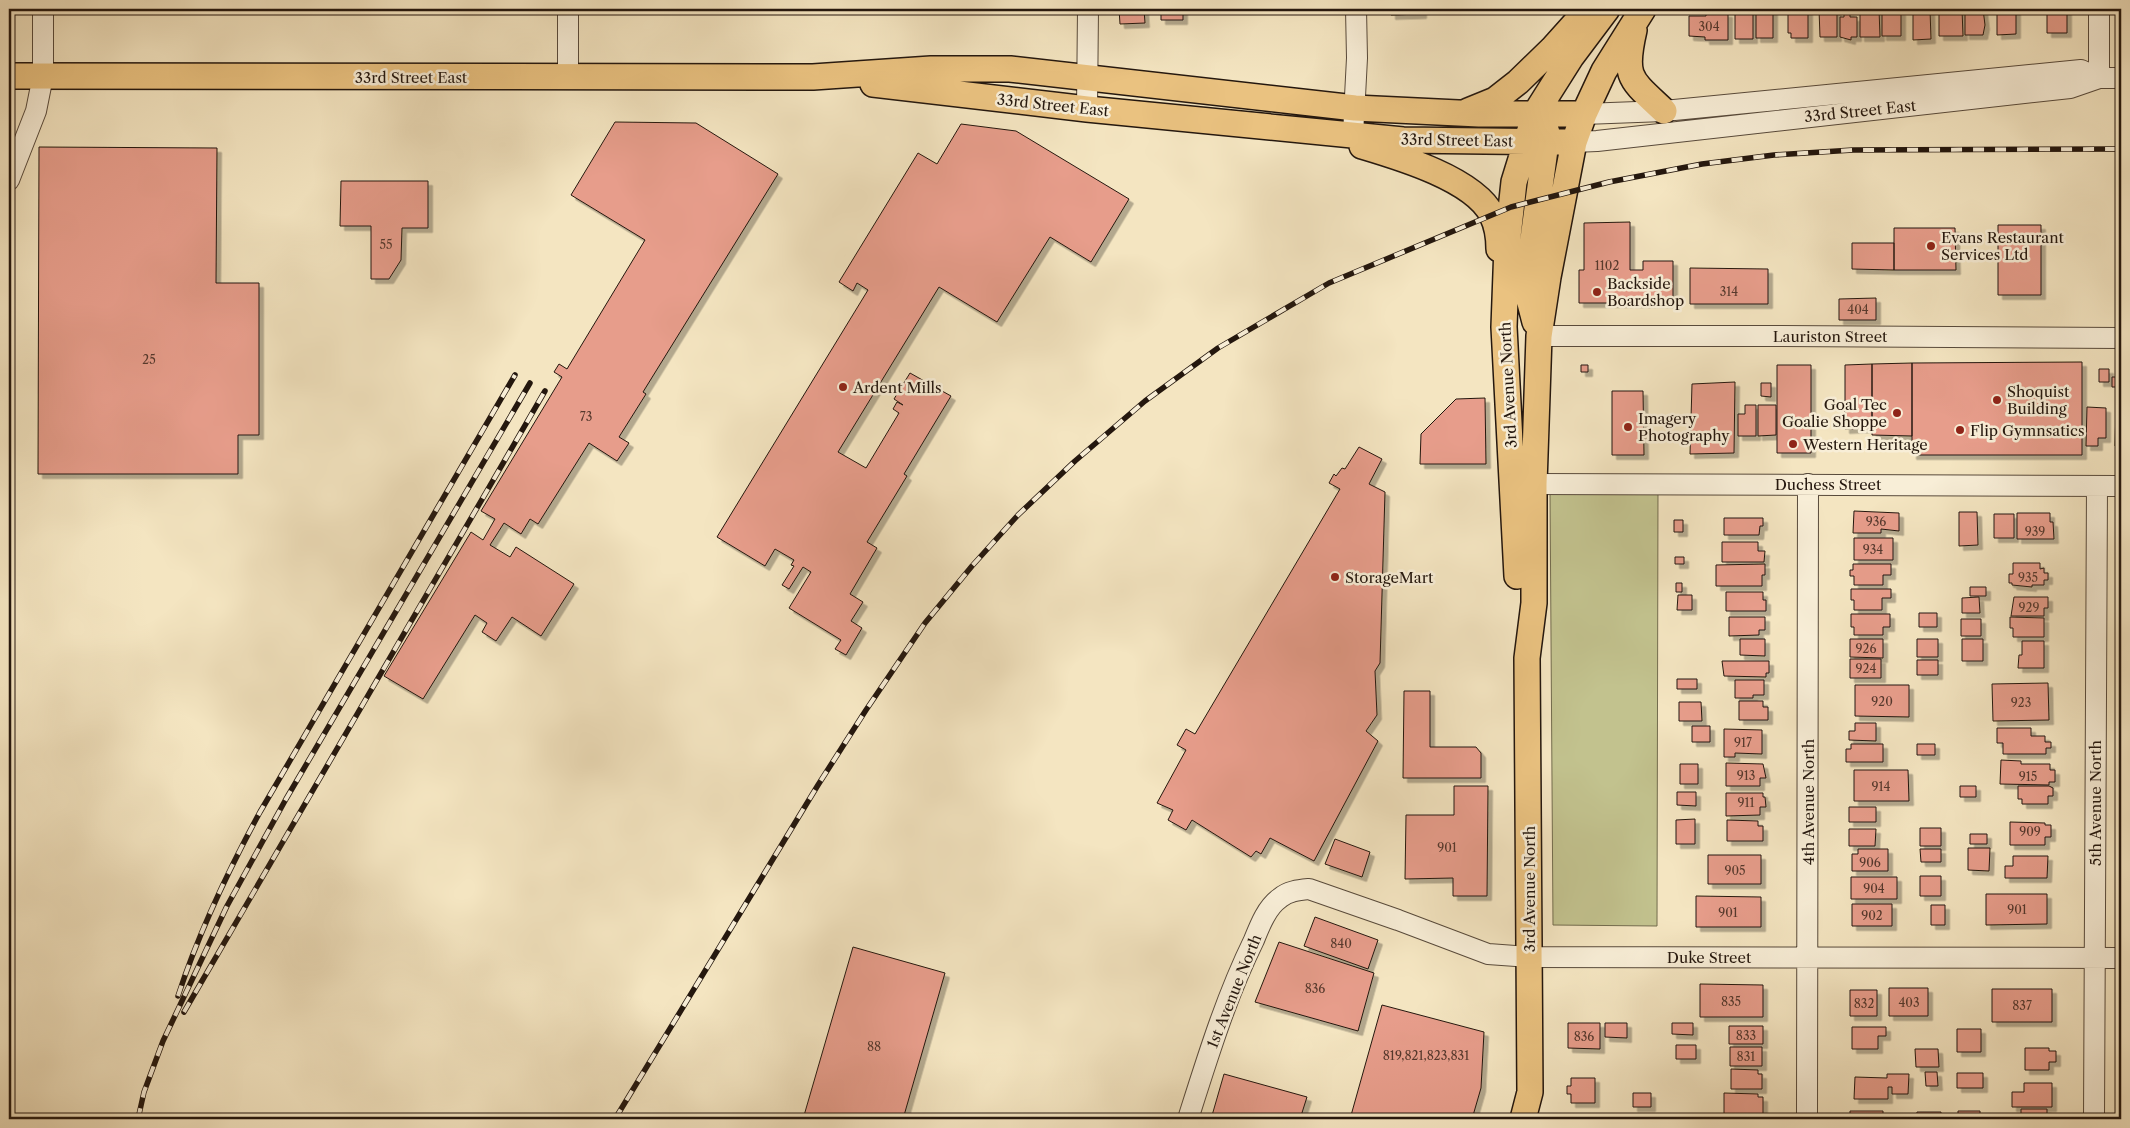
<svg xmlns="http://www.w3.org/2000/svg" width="2130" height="1128" font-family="'Libre Caslon Text',serif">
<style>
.green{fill:#c2c28e;stroke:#736c4e}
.building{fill:#e79d8b;stroke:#24170e;filter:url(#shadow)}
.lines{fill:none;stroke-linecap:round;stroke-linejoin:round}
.minor-casing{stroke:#584a3b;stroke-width:22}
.major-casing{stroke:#24170e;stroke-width:28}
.minor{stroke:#f8eed7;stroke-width:20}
.major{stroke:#eac280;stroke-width:25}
.rail-casing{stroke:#24170e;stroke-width:5.5}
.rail{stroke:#f8eed7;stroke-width:4;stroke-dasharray:11;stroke-linecap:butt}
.poi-dot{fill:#8f2418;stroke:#f8eed7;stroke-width:2}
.labels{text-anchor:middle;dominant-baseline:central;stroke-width:5;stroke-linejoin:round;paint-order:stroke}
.number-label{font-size:12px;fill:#55382d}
.street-label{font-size:15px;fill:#24170e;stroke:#f8eed7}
.poi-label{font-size:15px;fill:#24170e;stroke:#f8eed7;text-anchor:start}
</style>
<defs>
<filter id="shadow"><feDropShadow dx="4.5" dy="4.5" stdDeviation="0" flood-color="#0004"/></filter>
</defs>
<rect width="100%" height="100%" fill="#f4e5c1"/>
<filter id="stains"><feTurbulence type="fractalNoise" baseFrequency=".004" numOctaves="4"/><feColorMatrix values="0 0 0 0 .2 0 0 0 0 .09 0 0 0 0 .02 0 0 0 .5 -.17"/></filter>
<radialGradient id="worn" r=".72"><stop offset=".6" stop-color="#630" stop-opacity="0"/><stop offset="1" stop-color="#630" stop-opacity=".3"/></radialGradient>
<path class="green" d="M1550,490H1658L1657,926L1553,925Z"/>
<path class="building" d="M1119,9H1144L1145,23L1120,24Z
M1161,9H1183V20H1161Z
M1391,9H1422V14L1391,15Z
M1735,9L1753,10V39H1735Z
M1756,9H1773V38H1756Z
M1819,9H1837V37H1820Z
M1860,9H1879L1880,37H1860Z
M1939,9H1962L1963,36H1939Z
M1965,9H1983L1985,25L1983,35H1965Z
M1997,9H2016V34L1997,35Z
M2047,9H2067V33H2047Z
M1788,10H1808V38H1791V33H1788Z
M1913,10H1930L1931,39L1913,40Z
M1882,11H1901V36H1882Z
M1706,12L1728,13V40H1705V37L1689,36V16H1706Z
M1844,12H1850V17H1857V37H1851V40L1840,37V17H1844Z
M615,122L696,123L778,174L643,392L646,394L619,437L629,443L617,461L589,443L538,524L530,519L521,534L504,523L490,545L510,557L516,547L574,584L541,636L512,617L496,641L482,632L487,623L475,615L423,699L384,676L471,532L483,540L495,519L481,511L562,377L554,372L559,364L567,369L645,240L571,195Z
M961,124L1016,131L1129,199L1091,262L1050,237L997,322L939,287L838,452L866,468L899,413L893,409L897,402L903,405L894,399L910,373L951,396L904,474L907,476L867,542L877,548L850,594L863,602L851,621L862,628L846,655L835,649L841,640L789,608L811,572L803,567L789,589L782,585L794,566L791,565L794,560L775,549L765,566L717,537L868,290L857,283L853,291L839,282L918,153L937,164Z
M39,147L217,148L216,283H259V435H238V474H38Z
M341,181H428V228H402L401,260L389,279H371V226H340Z
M1630,222V270H1643V261H1673V303H1579V270H1584V223Z
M1998,225H2041V295H1998Z
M1894,228H1955L1956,270H1894Z
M1852,243H1894V270L1852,269Z
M1690,268L1768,269V304H1690Z
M1876,298V320H1839V299Z
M2082,362V455H1912V363Z
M1912,363V436L1872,435V364Z
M1872,364V428L1845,429V365Z
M1581,365H1588V372H1581Z
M1777,365H1811V453H1777Z
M2099,369H2109V382H2099Z
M2112,377H2120V387H2112Z
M1735,382L1734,453L1690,454L1692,384Z
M1761,383H1771V397L1761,396Z
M1612,391H1643L1644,455H1612Z
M1485,398L1486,464H1420L1421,434L1456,399Z
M1745,405H1756V436H1738V414H1745Z
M1758,405H1776V435L1758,436Z
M2116,406H2121V446H2115Z
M2087,407L2106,408V438H2098V446H2086Z
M1359,447L1382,459L1369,484L1385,492L1380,663L1375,671L1377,715L1366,731L1378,741L1314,861L1270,838L1261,854L1256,851L1251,857L1192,820L1186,830L1168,820L1173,810L1157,803L1186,750L1177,745L1186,729L1195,734L1340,489L1329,483L1334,474L1336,476L1342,468L1345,469Z
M1854,511L1899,513V531L1881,529V533H1853Z
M1959,512H1977L1978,545L1959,546Z
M2017,513H2050V522H2053L2054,539H2017Z
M1994,514H2014V538H1994Z
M1724,518H1763V526H1760L1759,535H1724Z
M1674,520H1683V532H1674Z
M1854,538H1893V560H1854Z
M1722,542H1758V551H1765L1764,562H1722Z
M1675,557H1684V564H1675Z
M2013,563H2040V569L2044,568V573H2048V580H2044V585H2032V587L2012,585V583H2009V574H2013Z
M1765,564V575H1762V586H1716V565Z
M1853,564H1891V575H1883V585H1854V576H1850V570H1853Z
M1676,583H1682V592H1676Z
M1970,587H1986V596H1970Z
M1851,589H1891V598H1882V610H1854V600H1851Z
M1726,592H1763V600H1766V611H1726Z
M1678,595H1692V610H1677Z
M1979,597L1980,613H1962V598Z
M2014,597H2048V608H2044V616H2011Z
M1919,613H1937V627H1919Z
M1851,614H1890V627H1883V635H1854V627H1851Z
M1729,617H1765V630H1759V635L1729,636Z
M2010,617L2044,618V637H2013V628H2010Z
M1961,619H1981V636H1961Z
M1740,639H1765V656L1740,655Z
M1850,639H1883V658L1850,657Z
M1917,639H1938V657H1917Z
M1962,639H1983V661H1962Z
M2022,641H2044V668H2018L2019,655H2022Z
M1850,659H1881V678H1850Z
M1917,660H1938V675H1917Z
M1722,661H1769V673H1766V677L1724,676Z
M1677,679H1697V689H1677Z
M1735,680H1764V695H1753V698H1735Z
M2048,683L2049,720L1993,721L1992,684Z
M1855,685H1909V717L1855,716Z
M1404,691H1430V747H1476L1481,753V778H1403Z
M1739,701H1763V707H1768V720H1739Z
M1679,702H1701L1702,721H1679Z
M1855,723H1876V741L1849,740V731H1855Z
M1692,726H1710V742H1692Z
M1997,728H2031V736H2045V742H2051V748H2046V754H2003V743H1997Z
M1724,729L1762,730V754L1735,753V757H1724Z
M1851,744H1883V762H1846V749H1851Z
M1917,744H1935V755H1917Z
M2001,760L2021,761V764H2050V770H2055V782H2049V785L2000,784Z
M1726,763L1763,764L1766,778H1760V786H1726Z
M1680,764H1698V784H1680Z
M1854,770H1908L1909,801H1854Z
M1454,786H1488L1487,896H1453V878L1405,879L1406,815H1454Z
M1960,786H1976V797H1960Z
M2018,786H2049L2053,788V796H2048V804H2022V799H2018Z
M1677,792H1696V806L1677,805Z
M1726,793H1763V797H1765L1766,807H1760V815L1726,816Z
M1849,807H1876V822H1849Z
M1695,819V844H1676V820Z
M1727,820L1758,821V826H1763V841H1727Z
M2010,822L2045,823V825H2051V837H2045V845H2010Z
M1920,828H1941V846H1920Z
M1849,829H1876L1875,846H1849Z
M1970,834H1987V844H1970Z
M1335,839L1370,852L1362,877L1325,864Z
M1968,848H1990L1989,871L1968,870Z
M1858,849H1888V871H1852V854H1858Z
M1920,849H1941V862H1921Z
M1708,855H1761V884H1708Z
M2013,856H2048L2047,878H2005V866H2013Z
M1920,876H1941V896H1920Z
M1851,877H1897V899H1851Z
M1986,894H2047V924L1986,925Z
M1696,896L1761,897V927H1696Z
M1852,904H1892V926H1852Z
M1931,905H1945V925H1931Z
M1315,917L1378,940L1368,969L1304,946Z
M1279,942L1374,973L1358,1031L1255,1002Z
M853,947L945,973L903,1119H803Z
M1700,984L1763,985V1017H1700Z
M1889,988H1928V1016H1889Z
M1992,989H2052V1022H1992Z
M1850,990H1877V1016H1850Z
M1382,1005L1484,1032L1481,1088L1472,1119H1350Z
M1568,1023H1600V1049L1568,1048Z
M1605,1023H1627V1038L1605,1037Z
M1672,1023H1693V1035L1672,1034Z
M1729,1026H1763V1044H1729Z
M1852,1027H1886V1036H1878V1049H1852Z
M1957,1029H1981V1052H1957Z
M1676,1045H1696V1059H1676Z
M1730,1047H1762V1066H1730Z
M2025,1048H2049V1051H2056V1062H2049V1070H2025Z
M1915,1049H1938L1939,1067H1916Z
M1731,1069L1758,1070V1074H1762V1089H1731Z
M1925,1072H1937L1938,1086H1926Z
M1957,1073H1983V1088H1957Z
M1224,1074L1307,1097L1300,1119H1211Z
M1887,1074H1909L1908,1094H1892V1087H1888V1099H1854L1855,1077L1887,1078Z
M1571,1078H1595V1103H1571V1094H1567V1086H1571Z
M2024,1083H2052V1107H2012V1092H2024Z
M1633,1093H1651V1107H1633Z
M1724,1093L1758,1094V1097H1763V1116H1724Z
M2021,1109H2047V1119H2021Z
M1850,1111H1883V1119H1850Z
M1958,1111H1980V1119H1958Z
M1917,1112H1941V1119H1916Z"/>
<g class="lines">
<g class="minor-casing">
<path id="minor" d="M568,9V77
M2099,78V9
M1087,109L1088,9
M1584,114L1664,111L2081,70L2099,78
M1353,135L1357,58L1356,9
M1574,142L1597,141L2070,88L2099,78H2121
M9,180L36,111L43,76V9
M1539,336H1782L2121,338
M1534,484L2121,486
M1188,1119C1207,1059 1226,997 1254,940C1260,925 1267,907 1280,898C1288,891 1299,890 1309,889L1398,920L1488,954L1529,957L2121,958
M1807,1119L1808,484
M2094,1119L2097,486"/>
</g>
<g class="major-casing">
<path id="major" d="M1634,30C1623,78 1630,79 1664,111
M9,76L813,77L931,69H1010L1355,108L1479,114H1584
M873,84L1087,109L1403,140L1574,142
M1468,111L1495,100L1518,82L1552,49L1588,9
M1362,146C1399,157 1474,179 1492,215C1497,225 1499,238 1499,249
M1535,322L1528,295V276L1546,142L1547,133L1544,125
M1517,576L1504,327L1507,246L1514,182L1535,114L1571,57L1607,9
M1523,1119L1530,1092L1527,658L1534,603V484L1539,336L1548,277L1574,142L1584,114L1604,71L1643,9"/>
</g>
<use href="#minor" class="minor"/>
<use href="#major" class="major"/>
<g class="rail-casing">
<path id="rail" d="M178,996C199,932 228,871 260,812L515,375
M184,1012L545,391
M138,1119L144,1092L163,1041L227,906L286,799L530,383
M615,1119L818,785L866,710L925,623L972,566L1018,515L1075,461L1145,401L1218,348L1329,283L1511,207L1609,182L1702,164L1774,155L1853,150L2121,149"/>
</g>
<use href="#rail" class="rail"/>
</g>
<g class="poi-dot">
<circle cx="1931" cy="246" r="5"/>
<circle cx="1597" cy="292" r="5"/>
<circle cx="843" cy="387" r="5"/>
<circle cx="1997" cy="400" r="5"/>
<circle cx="1897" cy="413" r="5"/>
<circle cx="1628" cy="427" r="5"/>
<circle cx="1960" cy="430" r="5"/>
<circle cx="1793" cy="444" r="5"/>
<circle cx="1335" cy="577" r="5"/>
</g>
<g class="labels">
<g class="number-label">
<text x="1709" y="26">304</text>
<text x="386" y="244">55</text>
<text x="1607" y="265">1102</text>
<text x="1729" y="291">314</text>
<text x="1858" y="309">404</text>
<text x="149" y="359">25</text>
<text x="586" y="416">73</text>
<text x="1876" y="521">936</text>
<text x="2035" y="531">939</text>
<text x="1873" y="549">934</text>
<text x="2028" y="577">935</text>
<text x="2029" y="607">929</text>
<text x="1866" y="648">926</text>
<text x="1866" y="668">924</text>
<text x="1882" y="701">920</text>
<text x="2021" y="702">923</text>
<text x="1743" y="742">917</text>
<text x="1746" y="775">913</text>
<text x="2028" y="776">915</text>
<text x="1881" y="786">914</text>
<text x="1746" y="802">911</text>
<text x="2030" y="831">909</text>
<text x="1447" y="847">901</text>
<text x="1870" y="862">906</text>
<text x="1735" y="870">905</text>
<text x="1874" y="888">904</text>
<text x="2017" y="909">901</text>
<text x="1728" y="912">901</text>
<text x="1872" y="915">902</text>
<text x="1341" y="943">840</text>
<text x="1315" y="988">836</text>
<text x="1731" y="1001">835</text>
<text x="1909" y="1002">403</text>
<text x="1864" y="1003">832</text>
<text x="2022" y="1005">837</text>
<text x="1746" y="1035">833</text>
<text x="1584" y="1036">836</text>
<text x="874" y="1046">88</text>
<text x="1426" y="1055">819,821,823,831</text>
<text x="1746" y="1056">831</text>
</g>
<g class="street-label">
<text x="411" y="77">33rd Street East</text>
<text transform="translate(1053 105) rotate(6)">33rd Street East</text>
<text transform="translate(1860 111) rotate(-6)">33rd Street East</text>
<text transform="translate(1457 140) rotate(1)">33rd Street East</text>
<text x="1830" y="336">Lauriston Street</text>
<text transform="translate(1508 385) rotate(-93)">3rd Avenue North</text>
<text x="1828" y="484">Duchess Street</text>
<text transform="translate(1808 802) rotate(-90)">4th Avenue North</text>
<text transform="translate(2095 803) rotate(-90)">5th Avenue North</text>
<text transform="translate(1529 889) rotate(-90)">3rd Avenue North</text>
<text x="1709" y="957">Duke Street</text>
<text transform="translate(1234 991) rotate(-68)">1st Avenue North</text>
</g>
<g class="poi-label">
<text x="1941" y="237">Evans Restaurant<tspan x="1941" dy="17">Services Ltd</tspan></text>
<text x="1607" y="283">Backside<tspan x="1607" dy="17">Boardshop</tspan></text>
<text x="853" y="387">Ardent Mills</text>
<text x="2007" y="391">Shoquist<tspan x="2007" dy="17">Building</tspan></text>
<text x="1887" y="404" text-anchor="end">Goal Tec<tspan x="1887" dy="17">Goalie Shoppe</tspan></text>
<text x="1638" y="418">Imagery<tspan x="1638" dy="17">Photography</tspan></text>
<text x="1970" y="430">Flip Gymnsatics</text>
<text x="1803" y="444">Western Heritage</text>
<text x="1345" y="577">StorageMart</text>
</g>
</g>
<rect width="2130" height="1128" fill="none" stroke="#f4e5c1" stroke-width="30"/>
<rect x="10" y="10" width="2110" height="1108" fill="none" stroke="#24170e" stroke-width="2.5"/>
<rect x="15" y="15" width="2100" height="1098" fill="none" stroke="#24170e"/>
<rect width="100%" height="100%" filter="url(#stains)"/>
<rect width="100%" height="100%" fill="url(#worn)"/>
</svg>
